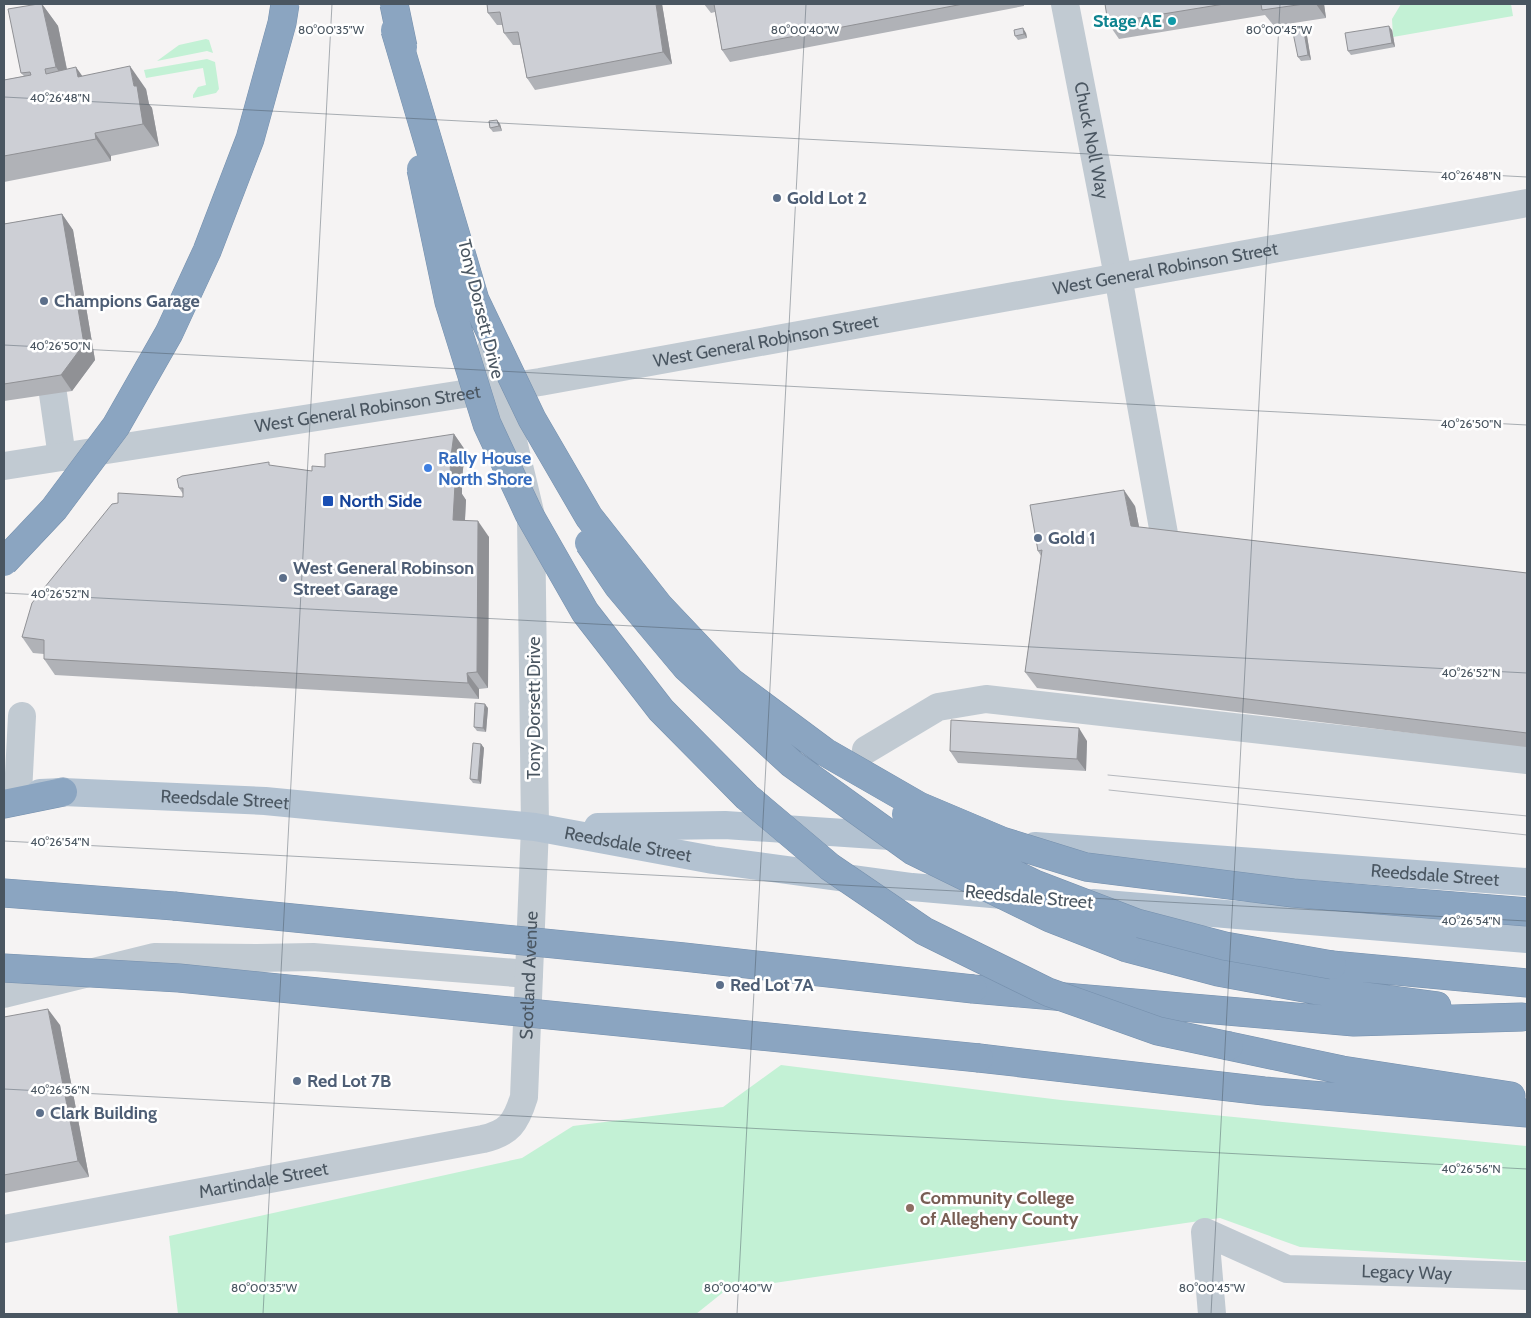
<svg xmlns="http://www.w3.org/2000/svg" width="1531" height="1318" font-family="Cabin,sans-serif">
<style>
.green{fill:#c3f1d5}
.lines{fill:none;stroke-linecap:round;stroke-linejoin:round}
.highway-casing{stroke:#7690ad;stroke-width:29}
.minor{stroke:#c1cad2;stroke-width:28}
.major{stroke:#b3c2d1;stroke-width:28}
.highway{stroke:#8ba5c1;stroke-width:28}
.tram{stroke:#b5b8bd;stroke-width:1}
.highway-bridge-casing{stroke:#7690ad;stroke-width:29;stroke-linecap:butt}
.highway-bridge{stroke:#8ba5c1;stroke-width:28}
.wall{fill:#b0b2b7}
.shaded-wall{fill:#909195}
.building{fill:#cdcfd5;stroke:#909195}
.ticks{fill:none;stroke:#4a5661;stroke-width:1;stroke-opacity:0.45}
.culture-dot{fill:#0f9aa8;stroke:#fff;stroke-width:2}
.service-dot{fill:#5c6f8a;stroke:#fff;stroke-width:2}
.shop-dot{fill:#3f7fe0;stroke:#fff;stroke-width:2}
.transit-dot{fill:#1a4fb4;stroke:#fff;stroke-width:2}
.education-dot{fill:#8d6e63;stroke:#fff;stroke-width:2}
.labels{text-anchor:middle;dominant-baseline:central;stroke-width:5;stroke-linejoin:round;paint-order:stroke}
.culture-label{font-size:18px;font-weight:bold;fill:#0d838f;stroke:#fff;text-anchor:end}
.street-label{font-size:18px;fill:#4a5661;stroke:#fff}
.service-label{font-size:18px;font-weight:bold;fill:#4e5e75;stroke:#fff;text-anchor:start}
.shop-label{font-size:18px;font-weight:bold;fill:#366cbe;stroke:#fff;text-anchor:start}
.transit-label{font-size:18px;font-weight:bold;fill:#164399;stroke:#fff;text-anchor:start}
.education-label{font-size:18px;font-weight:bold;fill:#785e54;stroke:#fff;text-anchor:start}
.ticks-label{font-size:12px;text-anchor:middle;fill:#4a5661;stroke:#fff;stroke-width:5;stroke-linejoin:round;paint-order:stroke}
</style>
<rect width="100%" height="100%" fill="#f5f3f3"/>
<path class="green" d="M1401,4H1511L1513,16L1393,37L1392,19Z
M206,39L209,40L213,53L207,51L157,61L179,45Z
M207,59L215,62L219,89L216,93L193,98V95L198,87L206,85L203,68L146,78L144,70Z
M781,1065L1061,1100L1527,1146V1261L1300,1247L1220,1218L726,1290L696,1314H178L169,1236L522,1158L573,1126L723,1107Z"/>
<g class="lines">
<g class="highway-casing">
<path id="highway" d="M4,804L63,792
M4,893L174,906
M1127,948L1218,972L1315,990L1437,1006
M1332,965L1527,983
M973,989L1354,1022L1522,1017
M1229,1046L1342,1070L1511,1096
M979,1058L1264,1091L1527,1113"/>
</g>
<g class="minor">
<path id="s1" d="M1065,4L1118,276L1166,545"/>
<path d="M53,394L62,457"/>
<path id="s2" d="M4,466L540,382L1527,203"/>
<path d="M866,750L938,707L986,699L1527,760"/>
<path d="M18,793L22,716"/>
<path d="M4,994L154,957L257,958L313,957L529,974"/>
<path id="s3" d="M4,1229L483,1139C509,1133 516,1123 524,1097L535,827L531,516L491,349"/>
<path id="s4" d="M1212,1314L1205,1232L1287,1269L1527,1276"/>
</g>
<g class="major">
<path id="s5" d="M40,793L63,792L265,801L535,827L713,860L912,887L1003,895"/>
<path d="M598,827L725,825L905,837"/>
<path id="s6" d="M1035,846L1527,882"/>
<path d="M1093,903L1527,939"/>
</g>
<use href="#highway" class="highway"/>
<path class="tram" d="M1108,775L1527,816
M1109,790L1527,835"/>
<g class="highway-bridge-casing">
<path id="highway-bridge" d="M394,4L403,47
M395,30L475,300L532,419L589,517L659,606L731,682L825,752L919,806L1002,841L1086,867L1293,893L1527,912
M421,169L449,302L487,424L529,514L585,612L661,710L747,797L830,867L924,931L1048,992L1158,1031L1229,1046
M589,543L618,586L686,667L792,764L913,851L1050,918L1127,948
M4,562L54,509L116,426L169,333L207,251L250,139L282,23L285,4
M906,814L948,842L1035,884L1137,923L1225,946L1332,965
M174,906L684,957L973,989
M4,968L179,978L979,1058"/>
</g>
<use href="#highway-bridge" class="highway-bridge"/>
</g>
<path class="wall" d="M42,4L58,26L67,69L82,76L146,89L149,104L152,108L159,146L111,156V161L4,182V80L24,76L21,73Z
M487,4H662L672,64L535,90L527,78L520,45H513L504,33L503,25H497L488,13Z
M704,4H1024V6L730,62L722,50L715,12L711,13Z
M1105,4H1324L1326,18L1274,26L1265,15L1119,39L1108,23Z
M1303,26L1306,30L1311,60L1301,61L1298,57Z
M1392,30L1395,47L1351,55L1348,51Z
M1026,33L1027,38L1018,40L1015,36Z
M500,124L502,131L493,132L490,128Z
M62,214L73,230L95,360L72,391L4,401V224Z
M454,434L465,450L462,479V494L466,500L465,521L489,537L488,688L479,689V699L55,675L44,659V654L33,653L22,637L183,497V494L179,488L271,466L312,471Z
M1135,506L1139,527L1527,573V747L1037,688L1025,672L1041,556L1038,551Z
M488,708L486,732L477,731L474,727Z
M1087,741L1086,771L958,763L950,751Z
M481,744L484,748L481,784L473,783L470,779Z
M4,1017L60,1025L89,1177L4,1193Z"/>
<path class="shaded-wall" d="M42,4L58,26L71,90L56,67Z
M656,4H662L672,64L663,52Z
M1316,4H1324L1326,18Z
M1303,26L1306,30L1311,60L1308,55Z
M1389,26L1392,30L1395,47L1392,43Z
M1023,28L1026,33L1027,38L1024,34Z
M130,66L146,89L149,104L152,108L159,146L143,124L134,86Z
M76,67L92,90L78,77Z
M497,120L500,124L502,131L499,126Z
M95,133L111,156V161L96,139Z
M62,214L73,230L95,360L72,391L61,375Z
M454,434L465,450L462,479V494L466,500L464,536L453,520L450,463Z
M1124,490L1135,506L1142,542L1131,526Z
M478,521L489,537L488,688L477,672Z
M467,673L479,689V699L468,683Z
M485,704L488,708L486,732L483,728Z
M1079,728L1087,741L1086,771L1077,759Z
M481,744L484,748L481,784L478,780Z
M48,1009L60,1025L89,1177L78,1161Z"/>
<path class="building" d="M38,4H42L56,67L45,69L46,74L76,67L78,77L130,66L134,86H137L143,124L95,133L96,139L4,156V80L31,75L30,72L21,73L8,9Z
M487,4H656L663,52L527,78L518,32L504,33L500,12L488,13Z
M714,4H963L722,50Z
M1105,4H1224L1108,23Z
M1261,4H1304L1262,10Z
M1303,26L1308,55L1298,57L1292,28Z
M1389,26L1392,43L1348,51L1345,33Z
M1023,28L1024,34L1015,36L1014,30Z
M497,120L499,126L490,128L489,121Z
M62,214L84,344L61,375L4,384V224Z
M454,434L450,463L451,483L455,484L453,520L478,521L477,672L467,673L468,683L44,659V640L22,637L32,603L112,504L118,503V493L183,497V488H179L177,479L182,476L269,462V465L312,471V466L325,467V454Z
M1124,490L1131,526L1527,573V733L1025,672L1042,550L1038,551L1030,505Z
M475,703L485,704L483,728L474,727Z
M951,720L1079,728L1077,759L950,751Z
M473,743L481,744L478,780L470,779Z
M48,1009L78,1161L4,1175V1017Z"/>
<path class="ticks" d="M4,97L1527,177M4,345L1527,425M4,593L1527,673M4,841L1527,921M4,1089L1527,1169M263,1314L332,4M737,1314L806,4M1211,1314L1280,4"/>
<circle class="culture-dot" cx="1172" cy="21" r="5"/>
<g class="service-dot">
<circle cx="777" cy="198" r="5"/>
<circle cx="44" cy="301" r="5"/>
<circle cx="1038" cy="538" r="5"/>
<circle cx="283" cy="578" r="5"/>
<circle cx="720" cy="985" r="5"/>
<circle cx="297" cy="1081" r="5"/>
<circle cx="40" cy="1113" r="5"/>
</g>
<circle class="shop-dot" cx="428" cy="468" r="5"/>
<rect class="transit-dot" x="322" y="495" width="12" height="12" rx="2.5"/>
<circle class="education-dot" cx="910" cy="1208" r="5"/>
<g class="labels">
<g class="culture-label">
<text x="1162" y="21">Stage AE</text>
</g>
<g class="street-label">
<text stroke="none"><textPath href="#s1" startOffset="139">Chuck Noll Way</textPath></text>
<text stroke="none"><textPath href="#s2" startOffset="1178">West General Robinson Street</textPath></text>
<text transform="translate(481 309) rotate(76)">Tony Dorsett Drive</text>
<text stroke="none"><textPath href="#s2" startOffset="772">West General Robinson Street</textPath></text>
<text stroke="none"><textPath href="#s2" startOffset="368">West General Robinson Street</textPath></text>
<text transform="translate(534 708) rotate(-90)">Tony Dorsett Drive</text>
<text stroke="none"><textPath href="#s5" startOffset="185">Reedsdale Street</textPath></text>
<text stroke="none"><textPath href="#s5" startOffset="591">Reedsdale Street</textPath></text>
<text stroke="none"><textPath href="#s6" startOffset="401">Reedsdale Street</textPath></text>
<text transform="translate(1029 897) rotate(5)">Reedsdale Street</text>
<text stroke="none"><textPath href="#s3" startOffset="672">Scotland Avenue</textPath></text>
<text stroke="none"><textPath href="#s3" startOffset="264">Martindale Street</textPath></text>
<text stroke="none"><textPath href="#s4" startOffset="292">Legacy Way</textPath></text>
</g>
<g class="service-label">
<text x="787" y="198">Gold Lot 2</text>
<text x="54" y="301">Champions Garage</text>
<text x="1048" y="538">Gold 1</text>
<text x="293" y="568">West General Robinson<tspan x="293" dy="21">Street Garage</tspan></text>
<text x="730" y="985">Red Lot 7A</text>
<text x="307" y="1081">Red Lot 7B</text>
<text x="50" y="1113">Clark Building</text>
</g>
<g class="shop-label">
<text x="438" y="458">Rally House<tspan x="438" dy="21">North Shore</tspan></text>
</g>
<g class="transit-label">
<text x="339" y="501">North Side</text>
</g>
<g class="education-label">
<text x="920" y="1198">Community College<tspan x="920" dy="21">of Allegheny County</tspan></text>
</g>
</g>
<g class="ticks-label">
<text x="331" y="34">80°00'35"W</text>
<text x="805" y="34">80°00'40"W</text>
<text x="1279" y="34">80°00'45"W</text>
<text x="60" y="102">40°26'48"N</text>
<text x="1471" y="180">40°26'48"N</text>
<text x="60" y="350">40°26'50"N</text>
<text x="1471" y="428">40°26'50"N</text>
<text x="60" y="598">40°26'52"N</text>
<text x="1471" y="677">40°26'52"N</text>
<text x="60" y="846">40°26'54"N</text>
<text x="1471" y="925">40°26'54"N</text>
<text x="60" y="1094">40°26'56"N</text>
<text x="1471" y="1173">40°26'56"N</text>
<text x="264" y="1292">80°00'35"W</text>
<text x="738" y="1292">80°00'40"W</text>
<text x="1212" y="1292">80°00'45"W</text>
</g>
<rect width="1531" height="1318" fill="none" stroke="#4a5661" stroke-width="10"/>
</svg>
